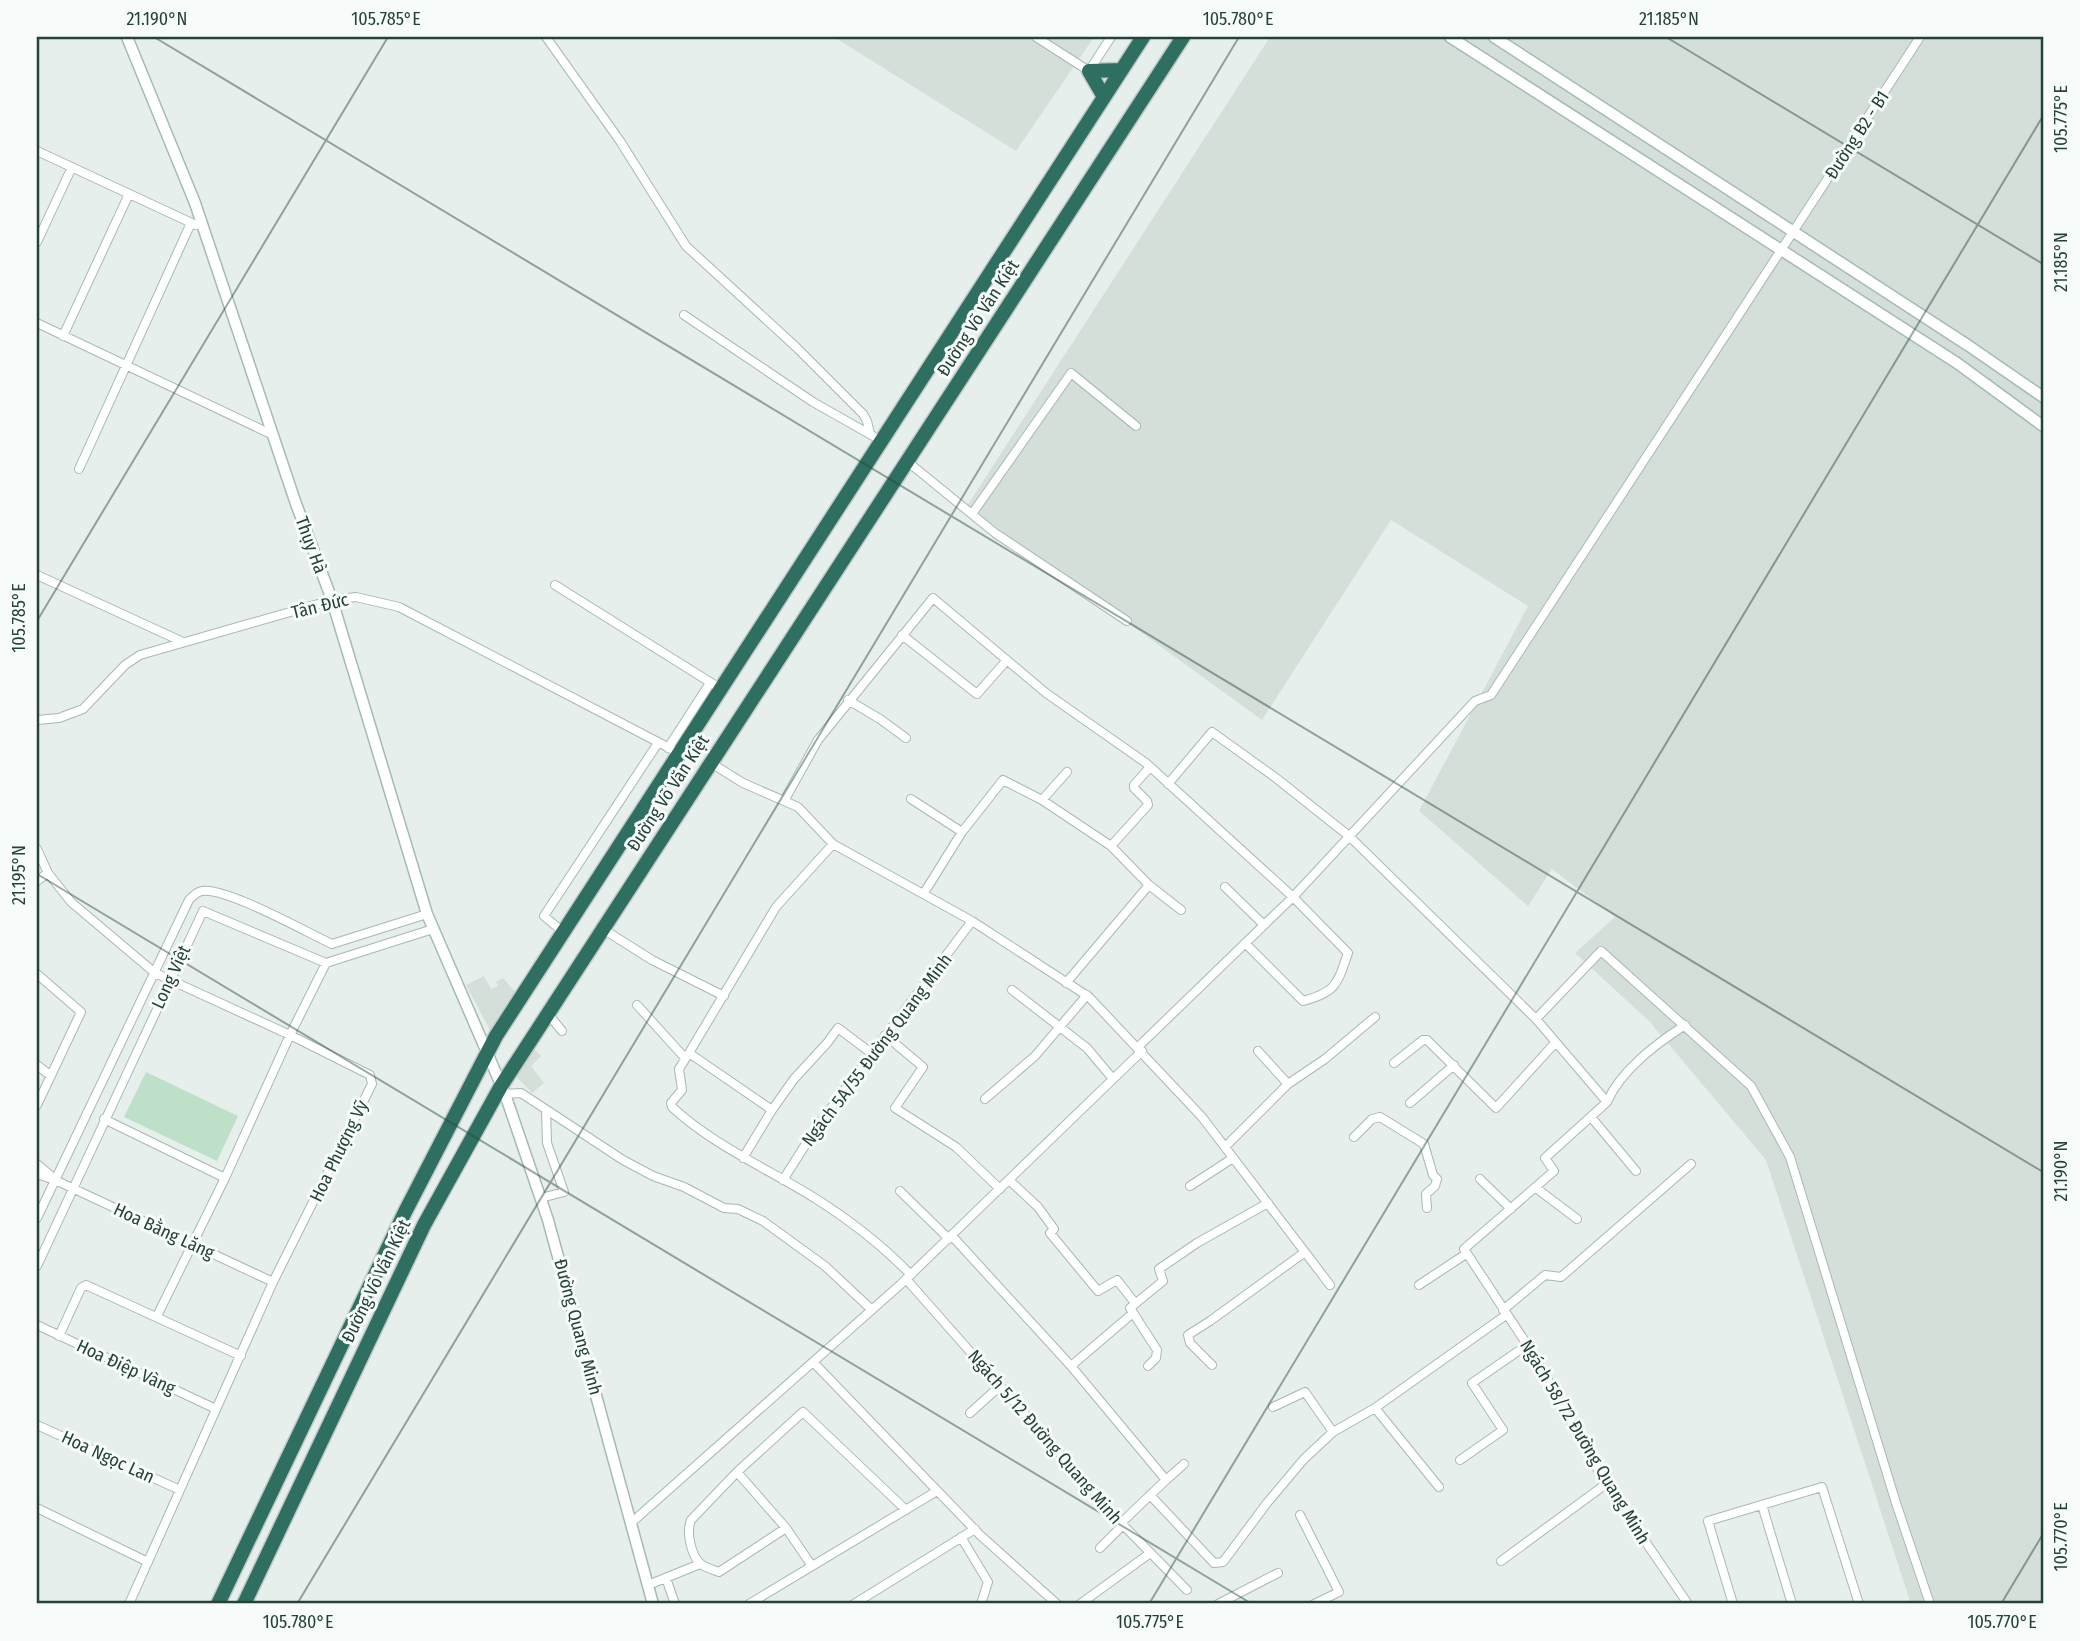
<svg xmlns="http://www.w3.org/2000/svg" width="2080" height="1641" font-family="'Fira Sans Condensed',sans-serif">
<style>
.built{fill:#d4dfda}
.green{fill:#bfe0c8}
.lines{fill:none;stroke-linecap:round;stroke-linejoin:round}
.street-casing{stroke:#a8b8b2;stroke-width:10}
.secondary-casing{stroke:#a4bbb3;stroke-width:13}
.highway-casing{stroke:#c2cac8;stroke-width:17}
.street{stroke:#fff;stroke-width:8}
.secondary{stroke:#fff;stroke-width:10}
.highway{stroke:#2f6f62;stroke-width:14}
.ticks{fill:none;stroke:#24423a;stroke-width:2;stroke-opacity:0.45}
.labels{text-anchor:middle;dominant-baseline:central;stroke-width:6;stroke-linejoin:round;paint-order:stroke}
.street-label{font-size:18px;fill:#24423a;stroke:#f7fbf9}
.neatline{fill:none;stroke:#24423a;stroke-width:2.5}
.ticks-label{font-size:18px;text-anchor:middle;fill:#24423a}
</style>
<rect width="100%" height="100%" fill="#e6efeb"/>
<path class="built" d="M834,37H1094L1016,151Z
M1270,37H2043V1604H1911L1766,1160L1650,1022L1575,953L1615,917L1552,869L1528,906L1419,811L1528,606L1391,520L1262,720L967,506Z
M484,976L491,989L498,986L496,982L503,978L519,996L491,1032L466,985Z
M530,1045L541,1056L531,1066L544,1083L532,1093L512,1072Z"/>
<path class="green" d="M146,1072L238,1116L217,1161L124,1117Z"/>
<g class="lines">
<g class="street-casing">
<path id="street" d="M546,37L620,141L686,246L796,347L863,414L867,421L870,434
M1036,37L1089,71L1111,37
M37,151L196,225
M37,242L72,167
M684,315L813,402L873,436
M37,323L273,435
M63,336L129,194
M908,462L995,533L1127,621
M79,469L191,223
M972,514L1071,373L1136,426
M37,575L183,642
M555,585L721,689
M902,635L977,694L1007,660
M848,700L880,719L906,738
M37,720L59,718L83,709L125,665L140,655L332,600L356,597L399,607L679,753
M668,748L710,683
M711,763L743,783L798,807L833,844L972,921L1089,997L1202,1117L1330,1285
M1168,784L1212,732L1276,778L1349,836L1536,1019L1607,1102L1545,1158L1554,1171L1464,1249L1532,1352L1606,1484L1688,1604
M911,799L962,832
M1042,800L1067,772
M784,801L818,740L933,598L1046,693L1146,763L1293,897L1348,953C1337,985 1336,992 1303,1001L1245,943
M1111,846L1148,805L1147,801L1134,788V785L1150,767
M37,849L48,873L71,902L155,973L290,1035L370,1075L372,1084L273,1282L129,1604
M37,881L48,873
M1225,887L1264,925
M924,893L962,832L1003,780L1042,800L1111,846L1149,885L1181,910
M203,911L326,963L433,929
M603,929L652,960L724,996
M563,932L544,916L658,743
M37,974L81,1012L37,1105
M1066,983L1149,885
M1012,990L1087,1048L1113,1079
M637,1005L685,1058
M548,1014L562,1031
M1536,1019L1601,951L1751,1086L1790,1157L1896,1503L1930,1604
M885,1035L923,1067L895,1108L956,1147L1000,1189
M1138,1047L1293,897L1475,701L1491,695L1920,37
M1258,1051L1288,1084
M689,1053L776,907L833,844
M1394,1063L1423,1040H1427L1496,1108L1555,1043
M37,1065L51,1076
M505,1094L521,1093L623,1160L653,1176L684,1187L724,1208L738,1209L763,1221L825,1266L872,1310
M985,1099L1035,1056L1087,995
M1607,1102C1621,1070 1656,1044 1685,1025
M1410,1103L1454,1065
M772,1110L794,1079L828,1042L838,1028L871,1053
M1591,1117L1636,1171
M104,1119L225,1178
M1354,1137L1372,1119L1380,1117L1424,1144L1433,1175L1437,1179L1435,1186L1426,1194L1427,1208
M1225,1147L1288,1084L1325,1059L1375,1017
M743,1158L772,1110L689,1053L679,1069L682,1090L671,1103L672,1107C713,1145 766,1168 813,1197C850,1220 881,1244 911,1275
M37,1164L50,1175
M37,1174L55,1180L273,1282
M1480,1179L1511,1209
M783,1180L816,1128L972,921
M1009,1180L1038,1207L1054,1229L1050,1233L1098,1291L1117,1280L1135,1303
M1190,1186L1233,1158
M1536,1188L1577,1219
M900,1191L949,1239
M541,1198L564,1192L547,1143L546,1110
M37,1218L189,900C193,896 196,892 202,891C226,887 306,932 332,944L427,914
M952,1236L1071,1366L1166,1480L1184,1464
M37,1266L203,911
M906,1279L1123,1525L1187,1590
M1419,1285L1466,1254
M1503,1310L1545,1275L1561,1277L1691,1164
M157,1316L225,1178L290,1035L326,963
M37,1325L216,1409
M59,1336L81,1288L86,1285L241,1356
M814,1363L980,1535L1057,1604
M1212,1365L1190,1343L1188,1335L1210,1321L1305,1252
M1071,1366L1133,1313
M1148,1366L1156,1358L1157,1350L1130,1308L1163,1281L1159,1269L1197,1243L1268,1203
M1273,1407L1305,1392L1333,1432
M1375,1408L1439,1487
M970,1413L1000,1386
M37,1425L180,1490
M1460,1460L1503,1430L1472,1383L1527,1345
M737,1472L786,1528L812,1566
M1150,1495L1214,1563L1223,1562L1267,1503L1304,1459L1333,1432L1375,1408L1506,1315
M1762,1505L1792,1604
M37,1508L148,1562
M1300,1515L1339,1592L1314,1604
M631,1523L901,1284L1142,1051
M1121,1523L1166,1480
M786,1528L719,1572C714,1570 707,1568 702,1565C691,1557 686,1532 691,1520L737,1472L803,1412L906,1510
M961,1537L988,1582L981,1604
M1100,1548L1123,1525
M1501,1561L1606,1484
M666,1578L675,1604
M648,1585L700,1564
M749,1604L937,1491
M854,1604L975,1529
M1080,1604L1149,1554
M1218,1604L1278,1573
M1733,1604L1708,1521L1822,1487L1859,1604"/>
</g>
<g class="secondary-casing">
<path id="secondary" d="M127,37L195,203L295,501L332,600L427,914L505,1094L548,1220L653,1604
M1450,37L1957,363L2043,426
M1494,37L1969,346L2043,397"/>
</g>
<g class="highway-casing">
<path id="highway" d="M1104,97L1089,71L1121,70
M218,1604L405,1212L496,1036L1143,37
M244,1604L424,1225L501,1086L1183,37"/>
</g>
<use href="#street" class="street"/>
<use href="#secondary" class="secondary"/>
<use href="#highway" class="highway"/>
</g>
<path class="ticks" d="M154,37L2043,1172M1666,37L2043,264M37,621L388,37M37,874L1252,1604M297,1604L1239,37M1149,1604L2043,116M2001,1604L2043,1534"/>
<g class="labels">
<g class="street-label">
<text transform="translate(1857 135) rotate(-57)">Đường B2 - B1</text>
<text transform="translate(978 318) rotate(-57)">Đường Võ Văn Kiệt</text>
<text transform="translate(311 545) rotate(70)">Thụy Hà</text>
<text transform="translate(320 606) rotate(-14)">Tân Đức</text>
<text transform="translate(668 793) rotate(-57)">Đường Võ Văn Kiệt</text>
<text transform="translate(171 977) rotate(-65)">Long Việt</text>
<text transform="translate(877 1050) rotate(-53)">Ngách 5A/55 Đường Quang Minh</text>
<text transform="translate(339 1151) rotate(-64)">Hoa Phượng Vỹ</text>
<text transform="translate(164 1231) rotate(25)">Hoa Bằng Lăng</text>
<text transform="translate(376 1281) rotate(-64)">Đường Võ Văn Kiệt</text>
<text transform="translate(578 1327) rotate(75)">Đường Quang Minh</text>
<text transform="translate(126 1367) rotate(25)">Hoa Điệp Vàng</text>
<text transform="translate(1045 1437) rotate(49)">Ngách 5/12 Đường Quang Minh</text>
<text transform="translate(1585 1442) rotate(59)">Ngách 58/72 Đường Quang Minh</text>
<text transform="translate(108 1457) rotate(25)">Hoa Ngọc Lan</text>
</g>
</g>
<rect width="2080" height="1641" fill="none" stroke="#f7fbf9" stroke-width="77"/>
<rect x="38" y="38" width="2004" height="1564" class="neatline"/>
<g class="ticks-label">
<text x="157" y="25">21.190°N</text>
<text x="386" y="25">105.785°E</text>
<text x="1238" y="25">105.780°E</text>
<text x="1669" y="25">21.185°N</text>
<text transform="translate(2061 119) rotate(-90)" y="6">105.775°E</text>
<text transform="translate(2061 262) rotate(-90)" y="6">21.185°N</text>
<text transform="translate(19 618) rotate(-90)" y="6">105.785°E</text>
<text transform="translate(19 875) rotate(-90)" y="6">21.195°N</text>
<text transform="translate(2061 1171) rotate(-90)" y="6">21.190°N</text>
<text transform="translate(2061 1537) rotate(-90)" y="6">105.770°E</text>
<text x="298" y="1628">105.780°E</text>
<text x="1150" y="1628">105.775°E</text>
<text x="2002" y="1628">105.770°E</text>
</g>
</svg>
